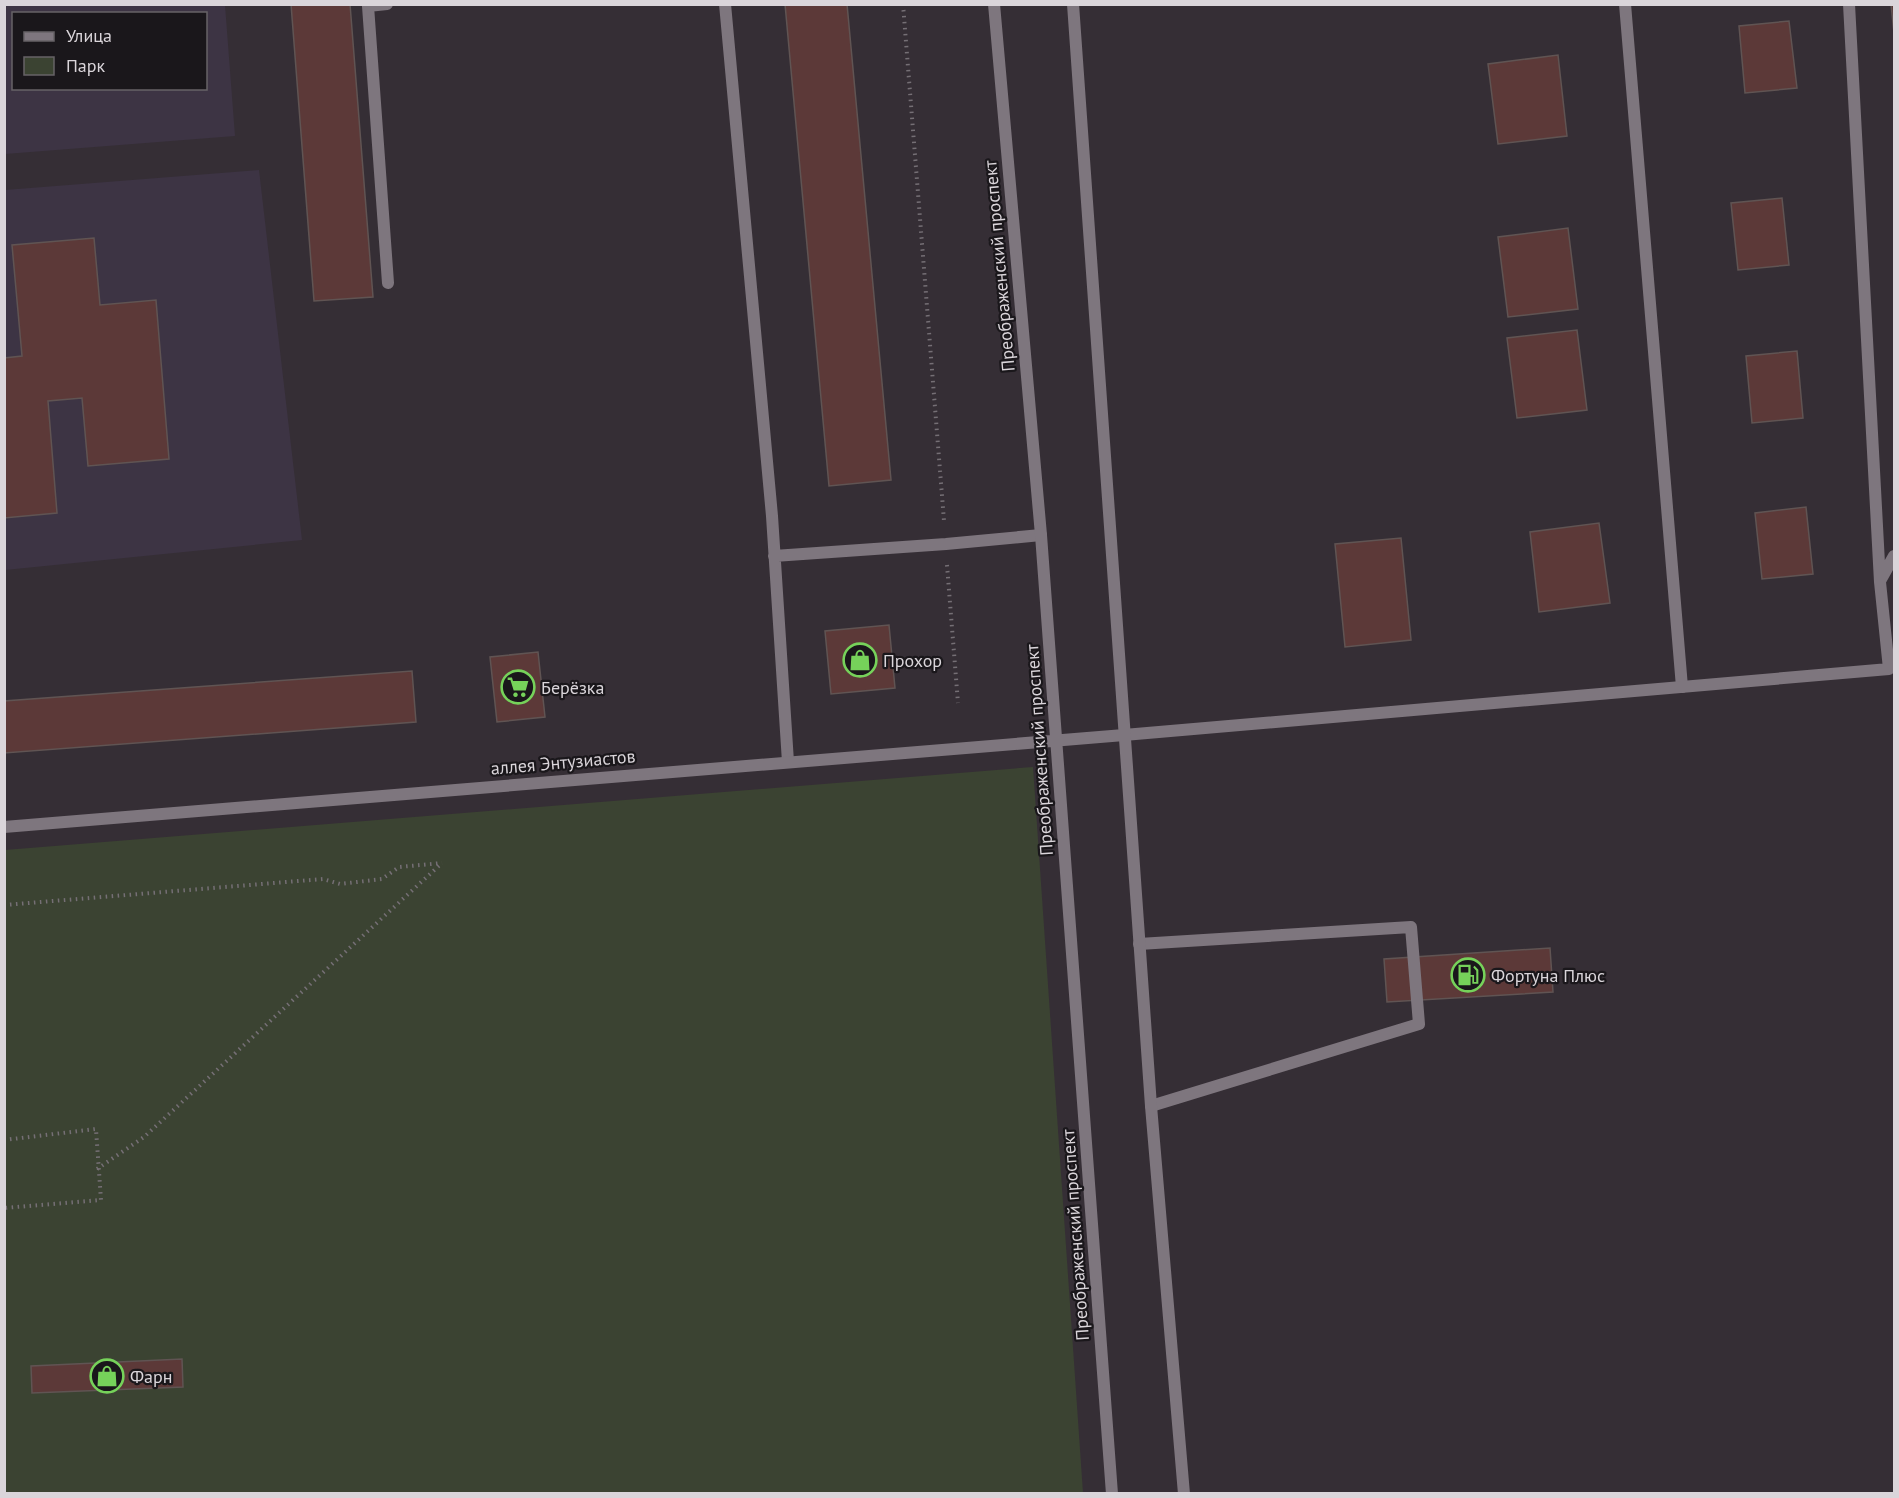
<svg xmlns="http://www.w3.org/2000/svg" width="1899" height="1498" font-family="'PT Sans',sans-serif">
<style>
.education{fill:#3d3444;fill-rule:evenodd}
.green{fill:#3b4332}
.building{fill:#5c3938;stroke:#605453;stroke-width:1.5}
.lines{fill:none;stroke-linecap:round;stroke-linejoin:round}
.path{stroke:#756f75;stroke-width:4;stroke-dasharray:1.5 4.5;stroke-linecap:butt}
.service{stroke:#7e767e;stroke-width:12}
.minor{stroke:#7e767e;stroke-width:12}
.tertiary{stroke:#7e767e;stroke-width:12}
.labels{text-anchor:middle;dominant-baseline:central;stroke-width:4.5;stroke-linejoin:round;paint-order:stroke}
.street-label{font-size:18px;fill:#dad5da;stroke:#1a171b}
.poi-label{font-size:18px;fill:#dad5da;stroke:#1a171b;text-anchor:start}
</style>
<rect width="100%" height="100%" fill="#352e35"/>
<path class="education" d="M5,4L225,5L235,136L5,154ZM14,14H206V88H14Z
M259,170L302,540L5,570V190Z"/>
<path class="green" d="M1033,767L1083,1493L5,1494V850Z"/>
<path class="building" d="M291,4H350L373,297L314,301Z
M785,4H847L891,480L829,486Z
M1891,4H1894V33Z
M1789,21L1797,88L1745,93L1739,26Z
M1558,55L1567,136L1498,144L1488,64Z
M1782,198L1789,265L1738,270L1731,203Z
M1568,228L1578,309L1508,317L1498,237Z
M94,238L100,305L156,300L169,459L88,466L82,398L48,401L57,513L4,518V358L22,356L12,245Z
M1577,330L1587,410L1517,418L1507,338Z
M1797,351L1803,418L1752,423L1746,356Z
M1806,507L1813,574L1762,579L1755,513Z
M1599,523L1610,603L1539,612L1530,532Z
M1401,538L1411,640L1345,647L1335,544Z
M889,625L895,688L831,694L825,631Z
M538,652L545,717L497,722L490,657Z
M412,671L416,722L4,753V701Z
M1550,948L1553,992L1387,1002L1384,959Z
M182,1359L183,1387L32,1393L31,1366Z"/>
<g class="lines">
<path class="path" d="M903,4L944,521
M947,565L958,703
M4,905L323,879L340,884L382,879L399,867L442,863
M4,1140L96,1129L101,1200L4,1208
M97,1169L144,1137L442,863"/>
<path class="service" d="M387,4L368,6L388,283
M725,4L772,516L788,762
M1625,4L1682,687
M774,556L946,544L1041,535
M1139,944L1411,927L1419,1024L1151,1106"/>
<path class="minor" d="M1880,581L1894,556
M1124,735L1889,669L1880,582L1849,4"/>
<path class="tertiary" d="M994,4L1041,535L1112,1494
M1073,4L1151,1106L1184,1494
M4,827L1124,735"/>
</g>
<defs>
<g id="shop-ring" transform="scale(1.725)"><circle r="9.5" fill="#1a171b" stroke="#76d25a" stroke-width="1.5"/><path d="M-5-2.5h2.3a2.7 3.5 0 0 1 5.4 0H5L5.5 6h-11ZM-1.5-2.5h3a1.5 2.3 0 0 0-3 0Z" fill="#76d25a"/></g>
<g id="supermarket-ring" transform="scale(1.725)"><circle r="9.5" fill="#1a171b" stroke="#76d25a" stroke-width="1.5"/><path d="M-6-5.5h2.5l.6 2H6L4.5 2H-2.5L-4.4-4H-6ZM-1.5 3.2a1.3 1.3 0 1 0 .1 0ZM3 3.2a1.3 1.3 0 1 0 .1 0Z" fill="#76d25a"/></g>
<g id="fuel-ring" transform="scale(1.725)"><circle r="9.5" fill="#1a171b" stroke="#76d25a" stroke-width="1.5"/><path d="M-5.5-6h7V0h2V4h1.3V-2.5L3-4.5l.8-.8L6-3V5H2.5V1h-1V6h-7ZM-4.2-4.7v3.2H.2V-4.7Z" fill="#76d25a"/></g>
</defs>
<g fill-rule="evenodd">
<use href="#shop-ring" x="860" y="660"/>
<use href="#supermarket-ring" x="518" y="687"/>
<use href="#fuel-ring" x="1468" y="975"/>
<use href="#shop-ring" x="107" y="1376"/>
</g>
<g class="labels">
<g class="street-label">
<text transform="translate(999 266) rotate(-95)">Преображенский проспект</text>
<text transform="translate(1039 750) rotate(-94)">Преображенский проспект</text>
<text transform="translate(563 762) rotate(-5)">аллея Энтузиастов</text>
<text transform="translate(1075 1235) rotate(-94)">Преображенский проспект</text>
</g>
<g class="poi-label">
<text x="883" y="660">Прохор</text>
<text x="541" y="687">Берёзка</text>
<text x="1491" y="975">Фортуна Плюс</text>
<text x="130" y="1376">Фарн</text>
</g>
</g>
<rect width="1899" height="1498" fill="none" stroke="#dad5da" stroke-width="12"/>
<rect x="12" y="12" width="195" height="78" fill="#1a171b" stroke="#676367" stroke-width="1.5"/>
<rect x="24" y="32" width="30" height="9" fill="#7e767e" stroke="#676367" stroke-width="1.5"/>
<text x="66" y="42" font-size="18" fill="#dad5da">Улица</text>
<rect x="24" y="57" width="30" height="18" fill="#3b4332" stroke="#676367" stroke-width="1.5"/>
<text x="66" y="72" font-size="18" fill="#dad5da">Парк</text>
</svg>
